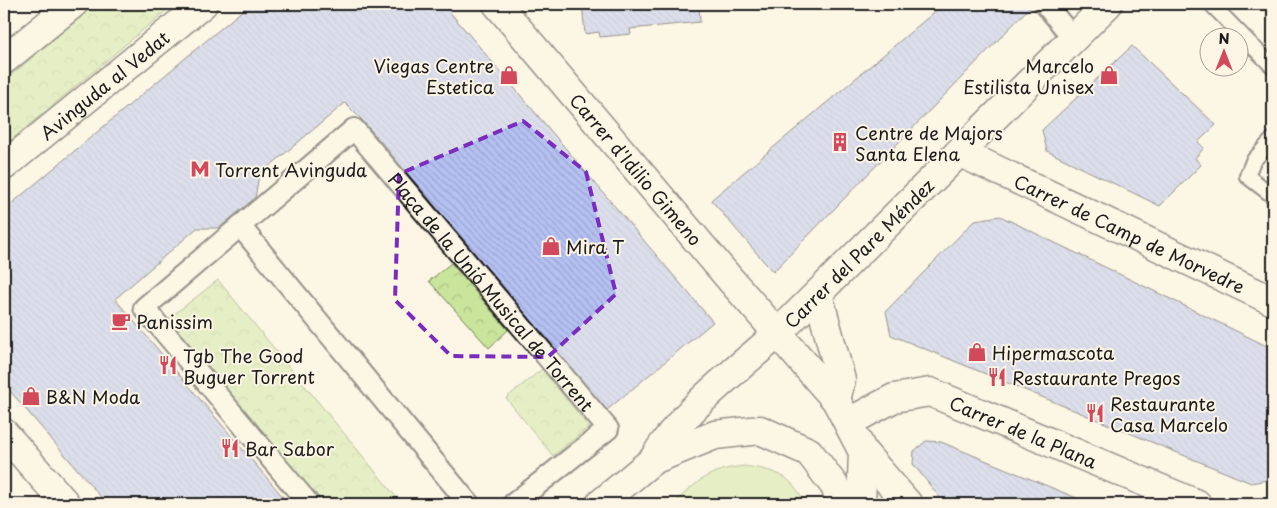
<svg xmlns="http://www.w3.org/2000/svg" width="1277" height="508" font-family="'Playpen Sans',sans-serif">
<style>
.green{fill:#c9e49b;stroke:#72805c}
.forest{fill:url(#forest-crowns);stroke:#72805c}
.building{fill:url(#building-back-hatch);stroke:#1c1c1c}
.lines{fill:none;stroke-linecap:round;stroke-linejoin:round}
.service-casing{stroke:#1c1c1c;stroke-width:18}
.pedestrian-casing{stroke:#1c1c1c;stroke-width:24}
.minor-casing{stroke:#1c1c1c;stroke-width:31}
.tertiary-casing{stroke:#1c1c1c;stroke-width:31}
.service{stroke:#fcf5e5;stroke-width:14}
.pedestrian{stroke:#fcf5e5;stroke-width:20}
.minor{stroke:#fcf5e5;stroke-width:28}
.tertiary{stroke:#fcf5e5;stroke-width:28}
.marked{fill:none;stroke:#7b2cbf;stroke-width:4;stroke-dasharray:10 6;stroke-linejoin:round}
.labels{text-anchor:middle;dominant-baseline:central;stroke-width:4;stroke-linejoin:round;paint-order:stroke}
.poi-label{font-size:18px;fill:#1c1c1c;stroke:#fcf5e5;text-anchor:start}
.street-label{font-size:18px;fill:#1c1c1c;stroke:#fcf5e5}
</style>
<defs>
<pattern id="forest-crowns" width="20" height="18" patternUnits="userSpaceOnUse" patternTransform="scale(1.25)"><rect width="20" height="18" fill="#c9e49b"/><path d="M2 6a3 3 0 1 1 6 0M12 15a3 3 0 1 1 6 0" fill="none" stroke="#acc385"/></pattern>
<pattern id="building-back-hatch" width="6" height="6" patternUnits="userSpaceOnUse" patternTransform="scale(1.25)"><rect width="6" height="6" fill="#b5c1f2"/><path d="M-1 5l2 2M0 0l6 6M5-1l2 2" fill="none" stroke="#9ba5cf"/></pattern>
</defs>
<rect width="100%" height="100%" fill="#fcf5e5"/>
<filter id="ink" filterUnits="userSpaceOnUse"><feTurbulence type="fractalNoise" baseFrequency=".02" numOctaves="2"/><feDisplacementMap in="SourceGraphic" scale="10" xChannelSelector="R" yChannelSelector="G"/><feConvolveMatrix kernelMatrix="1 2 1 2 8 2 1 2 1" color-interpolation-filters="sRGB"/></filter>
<g filter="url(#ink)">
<path class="green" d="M744,466C773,470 793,474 804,504H751L736,499L717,504H673C699,480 708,470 744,466Z"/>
<path class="forest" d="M96,4H174L4,146V81Z
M451,263L508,330L489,348L429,281Z
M218,280L402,504H309L159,326Z
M542,369L589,427L553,456L506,398Z"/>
<path class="building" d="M250,4H443L713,322L607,410L363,121L345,103L259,175L255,198L219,228H197L115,299L289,504H107L4,384V210Z
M582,4H699L700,22L630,29L631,34L600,37L599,32L585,34Z
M944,4H1033L773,272L711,200Z
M1132,46L1216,125L1198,142L1204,148L1195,158L1201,165L1160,206L1047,151L1042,130Z
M1000,216L1273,349V479L1251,483L891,335L886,311L975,220Z
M926,441L941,442L1091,504H945L913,464L914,451Z"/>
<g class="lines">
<g class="service-casing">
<path id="service" d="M1211,4L1273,67
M1273,139L1253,161L1247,176L1273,196"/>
</g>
<g class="pedestrian-casing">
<g id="pedestrian">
<path d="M1045,4L1073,38"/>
<path d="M240,226L469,504"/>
<path id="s1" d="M309,504L144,308L354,129L608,429L513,504"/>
</g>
</g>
<g class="minor-casing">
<g id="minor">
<path id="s2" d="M959,152L1273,301"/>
<path id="s3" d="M777,334L1108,4"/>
<path id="s4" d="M849,422L894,398L930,392L1197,504"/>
<path d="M863,452L908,504"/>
</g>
</g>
<g class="tertiary-casing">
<g id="tertiary">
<path id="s5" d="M497,4L729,278L836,400L863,452L861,504"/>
<path d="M4,60L73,4"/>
<path id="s6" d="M4,166L203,4"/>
<path d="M818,294L841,380L836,400"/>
<path d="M4,433L66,504"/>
<path d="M653,460C683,409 734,373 777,334"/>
<path d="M600,504L653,460L715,435L760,430L809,452L834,485L843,504"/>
</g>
</g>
<use href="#service" class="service"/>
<use href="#pedestrian" class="pedestrian"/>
<use href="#minor" class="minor"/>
<use href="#tertiary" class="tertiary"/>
</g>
</g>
<path d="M0 0H1277V508H0ZM523,121L586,172L616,294L548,357L451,356L395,300L399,174Z" fill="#fcf5e5" fill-opacity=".55" fill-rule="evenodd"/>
<path class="marked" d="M523,121L586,172L616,294L548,357L451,356L395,300L399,174Z"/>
<defs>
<g id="shop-bare" transform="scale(1.5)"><path d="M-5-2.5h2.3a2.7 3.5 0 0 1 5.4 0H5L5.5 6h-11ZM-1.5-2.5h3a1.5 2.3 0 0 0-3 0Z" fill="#d1495b" stroke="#fcf5e5" stroke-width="2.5" paint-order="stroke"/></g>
<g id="building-bare" transform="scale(1.5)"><path d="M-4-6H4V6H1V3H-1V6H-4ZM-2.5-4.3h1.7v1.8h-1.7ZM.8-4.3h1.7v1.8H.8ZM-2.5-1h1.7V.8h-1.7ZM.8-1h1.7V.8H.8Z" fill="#d1495b" stroke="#fcf5e5" stroke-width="2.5" paint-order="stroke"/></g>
<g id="metro-bare" transform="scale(1.5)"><path d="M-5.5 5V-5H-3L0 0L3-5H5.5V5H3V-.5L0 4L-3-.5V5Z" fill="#d1495b" stroke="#fcf5e5" stroke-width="2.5" paint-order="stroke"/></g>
<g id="cafe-bare" transform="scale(1.5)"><path d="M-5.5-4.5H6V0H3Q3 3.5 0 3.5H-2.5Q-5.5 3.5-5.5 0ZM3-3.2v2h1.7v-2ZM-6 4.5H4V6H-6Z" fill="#d1495b" stroke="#fcf5e5" stroke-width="2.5" paint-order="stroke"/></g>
<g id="restaurant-bare" transform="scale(1.5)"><path d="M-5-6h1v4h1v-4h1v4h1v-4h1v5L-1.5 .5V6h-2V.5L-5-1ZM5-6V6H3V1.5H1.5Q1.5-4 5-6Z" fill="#d1495b" stroke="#fcf5e5" stroke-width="2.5" paint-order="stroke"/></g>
</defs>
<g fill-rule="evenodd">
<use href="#shop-bare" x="509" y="75"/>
<use href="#shop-bare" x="1109" y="75"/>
<use href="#building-bare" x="840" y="142"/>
<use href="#metro-bare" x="200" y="169"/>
<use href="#shop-bare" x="551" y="246"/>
<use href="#cafe-bare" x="121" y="321"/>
<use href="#shop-bare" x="977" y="352"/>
<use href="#restaurant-bare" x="168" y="365"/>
<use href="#restaurant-bare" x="997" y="377"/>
<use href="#shop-bare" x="31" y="396"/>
<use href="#restaurant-bare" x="1095" y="413"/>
<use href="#restaurant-bare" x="230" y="448"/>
</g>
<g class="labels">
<g class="poi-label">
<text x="494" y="65" text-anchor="end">Viegas Centre<tspan x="494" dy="21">Estetica</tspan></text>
<text x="1094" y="65" text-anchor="end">Marcelo<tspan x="1094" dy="21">Estilista Unisex</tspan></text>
<text x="855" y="132">Centre de Majors<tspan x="855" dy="21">Santa Elena</tspan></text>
<text x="215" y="169">Torrent Avinguda</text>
<text x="566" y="246">Mira T</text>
<text x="136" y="321">Panissim</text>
<text x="992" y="352">Hipermascota</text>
<text x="183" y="355">Tgb The Good<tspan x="183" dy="21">Buguer Torrent</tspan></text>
<text x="1012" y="377">Restaurante Pregos</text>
<text x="46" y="396">B&amp;N Moda</text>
<text x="1110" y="403">Restaurante<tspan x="1110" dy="21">Casa Marcelo</tspan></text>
<text x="245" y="448">Bar Sabor</text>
</g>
<g class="street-label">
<text stroke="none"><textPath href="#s6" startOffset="129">Avinguda al Vedat</textPath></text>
<text stroke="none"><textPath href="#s5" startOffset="216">Carrer d'Idilio Gimeno</textPath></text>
<text stroke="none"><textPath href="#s2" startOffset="189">Carrer de Camp de Morvedre</textPath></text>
<text stroke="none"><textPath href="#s3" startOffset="115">Carrer del Pare Méndez</textPath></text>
<text stroke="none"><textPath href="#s1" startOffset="745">Plaça de la Unió Musical de Torrent</textPath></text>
<text stroke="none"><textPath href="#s4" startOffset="189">Carrer de la Plana</textPath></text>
</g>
</g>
<rect width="1277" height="508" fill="none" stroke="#fcf5e5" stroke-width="20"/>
<rect x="10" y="10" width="1257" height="488" fill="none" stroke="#1c1c1c" stroke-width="2" filter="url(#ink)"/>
<g transform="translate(1224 52)"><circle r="24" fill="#fcf5e5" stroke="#a29e95"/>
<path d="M0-4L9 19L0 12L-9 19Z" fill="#d1495b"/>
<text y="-8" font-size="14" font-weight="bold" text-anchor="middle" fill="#1c1c1c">N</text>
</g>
</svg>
